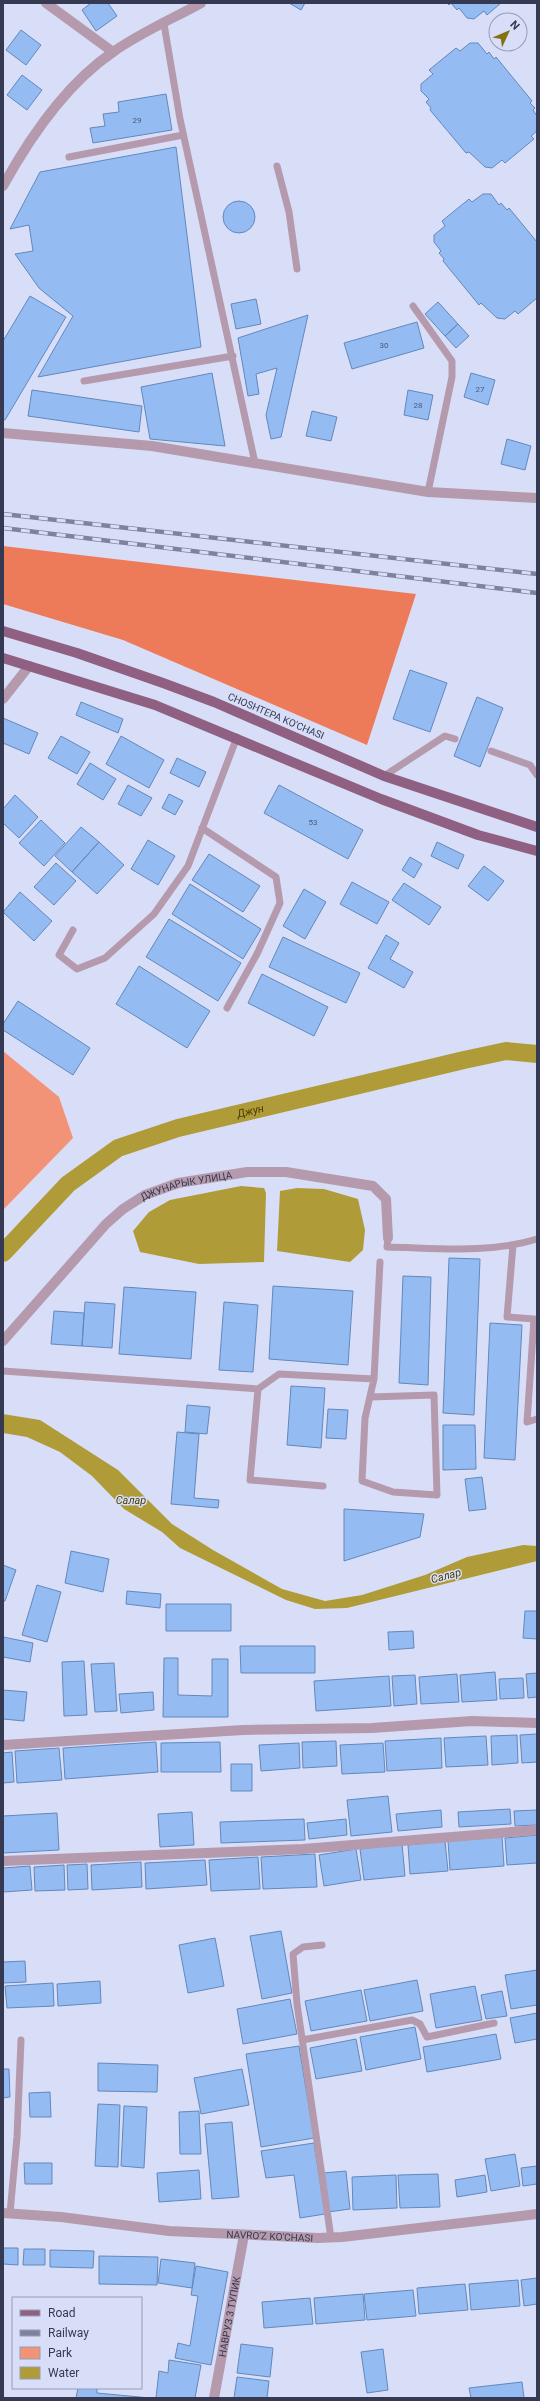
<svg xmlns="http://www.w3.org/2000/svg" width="540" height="2401" font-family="Roboto,sans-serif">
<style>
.green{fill:#f29378}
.forest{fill:#ed7b5a}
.water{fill:#b09b39}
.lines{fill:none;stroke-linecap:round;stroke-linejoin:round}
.canal{stroke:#b09b39;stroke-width:18}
.building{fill:#94bbf2;stroke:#6288bc}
.service{stroke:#b59aad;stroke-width:7}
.minor{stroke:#b59aad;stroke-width:10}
.tertiary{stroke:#b59aad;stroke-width:10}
.primary{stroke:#8f6082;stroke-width:10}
.rail-casing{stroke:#7e829c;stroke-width:4.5}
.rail{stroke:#d9def8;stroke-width:3;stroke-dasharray:9;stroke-linecap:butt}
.labels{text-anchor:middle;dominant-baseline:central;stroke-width:3;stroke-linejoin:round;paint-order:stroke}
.number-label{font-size:8px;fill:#4d5a7a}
.street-label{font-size:10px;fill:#353952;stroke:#d9def8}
.water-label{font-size:11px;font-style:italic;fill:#493e06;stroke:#d9def8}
</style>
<rect width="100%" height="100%" fill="#d9def8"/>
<path class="green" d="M3,1051L59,1097L73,1138L3,1210Z"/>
<path class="forest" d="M3,546L416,594L367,745L123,640L3,604Z"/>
<path class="water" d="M241,1186L264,1188L266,1193L264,1262L199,1264L140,1252L133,1231L149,1212L170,1200Z
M297,1188L324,1189L358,1199L365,1230L363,1250L350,1262L277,1251L280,1191Z
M3,1414L40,1420L118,1470L172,1524L213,1550L282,1589L325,1601L362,1595L425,1575L467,1557L523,1545L537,1546V1561L347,1608L315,1609L286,1600L180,1548L162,1532L124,1509L92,1476L60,1452L27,1437L3,1433Z"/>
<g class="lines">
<path class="canal" id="s1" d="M3,1253L68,1184L118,1148L178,1128L464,1060L506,1051L537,1054"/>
</g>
<path class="building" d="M91,3H108L117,16L96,31L82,10Z
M289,3H305L301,10Z
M447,3H501L487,15L484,11L474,19L467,18L459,8L457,10L451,3L449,5Z
M21,30L41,45L26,65L6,50Z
M470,43H478L487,54L489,52L494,59L496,57L532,101L530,103L535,108L533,110L537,116V131L531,136L534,139L505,163L502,160L492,168L485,167L469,152L466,153L430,110L431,108L426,102L429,99L421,91V84L433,74L429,70L456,48L460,51Z
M22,75L42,90L27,110L7,95Z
M166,94L172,130L93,143L90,128L105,126L103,114L119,112L118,102Z
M176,147L201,347L38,377L73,316L39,288L15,254L33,251L29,225L10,229L40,172Z
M483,194H491L499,205L501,203L507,210L509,208L537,242V298L518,314L515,311L505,319L497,318L481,303L479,305L443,261L444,259L439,253L441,251L434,242V235L445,226L442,221L469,199L472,202Z
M223 217a16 16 0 1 1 32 0a16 16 0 1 1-32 0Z
M30,296L66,317L5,420L3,419V341Z
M256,299L261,324L236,329L231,304Z
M438,302L458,324L445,336L425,314Z
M308,315L281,437L271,439L266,415L277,368L256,374L259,394L248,396L238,338Z
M417,322L424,348L352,369L344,343Z
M458,324L469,336L456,348L445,336Z
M212,373L225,446L150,439L141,387Z
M471,373L495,380L488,405L464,397Z
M32,390L142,406L139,432L28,416Z
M408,390L433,395L428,420L404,415Z
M312,411L337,417L331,441L306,436Z
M507,439L531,446L525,470L501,464Z
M410,670L447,683L430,732L393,719Z
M477,697L503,708L480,767L454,756Z
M81,702L123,719L118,733L76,715Z
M3,718L38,733L29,754L3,743Z
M61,736L90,752L77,774L48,758Z
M121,736L164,760L149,788L106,764Z
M177,758L206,772L199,787L170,773Z
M90,763L116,779L103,800L77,784Z
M128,785L152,798L141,816L118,804Z
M279,785L363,830L348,859L264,813Z
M169,794L183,801L175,815L162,808Z
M15,795L38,817L19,838L3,823V809Z
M41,820L65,843L44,866L19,843Z
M81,827L99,842L72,872L55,856Z
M148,840L175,856L158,885L131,869Z
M99,842L124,865L97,894L72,872Z
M437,842L464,855L458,869L431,856Z
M209,854L260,886L243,912L192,880Z
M410,857L422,864L414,878L402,870Z
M56,863L76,881L54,905L34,887Z
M484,866L504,881L488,901L468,886Z
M352,882L389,902L377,924L340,904Z
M404,883L441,907L429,925L392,900Z
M190,884L261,929L243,959L172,914Z
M304,889L326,902L305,939L283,926Z
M20,892L52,921L34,941L3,912Z
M169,919L241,963L218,1001L146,957Z
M386,935L399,943L390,959L413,972L404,988L368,968Z
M283,937L360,973L346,1003L269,967Z
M139,966L210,1011L187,1048L116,1004Z
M262,974L328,1007L314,1036L248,1003Z
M18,1001L90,1048L73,1075L3,1030V1024Z
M449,1258L480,1259L474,1415L443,1413Z
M403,1276L431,1277L428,1385L399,1383Z
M273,1286L353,1291L348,1365L269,1359Z
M124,1287L196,1292L191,1359L119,1354Z
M85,1302L115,1304L112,1348L82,1346Z
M224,1302L258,1305L253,1372L219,1370Z
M54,1311L84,1313L82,1346L51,1344Z
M490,1323L522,1325L515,1460L484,1458Z
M291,1386L325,1388L321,1448L287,1445Z
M187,1405L210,1407L207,1434L185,1432Z
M328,1409L348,1410L346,1439L326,1438Z
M443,1425H475L476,1469L443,1470Z
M177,1432L199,1434L194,1498L219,1500L218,1508L171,1504Z
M482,1477L486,1509L469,1511L465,1479Z
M344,1509L424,1514L420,1537L344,1561Z
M71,1551L109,1559L103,1592L65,1583Z
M3,1565L16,1570L5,1601H3Z
M37,1585L61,1592L47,1642L22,1635Z
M127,1591L161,1594L160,1608L126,1604Z
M166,1604H231V1631H166Z
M525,1611H537V1639L523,1638Z
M413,1631L414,1648L389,1650L388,1632Z
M3,1637L33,1643L30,1662L3,1657Z
M240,1646H315V1673H241Z
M164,1658H178V1695L212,1696V1659H228V1717H163Z
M84,1661L87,1715L64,1716L62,1662Z
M114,1663L117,1711L95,1712L91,1664Z
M495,1672L497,1700L462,1702L460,1675Z
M537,1673V1697L528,1698L526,1674Z
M457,1674L459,1702L421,1704L419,1677Z
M415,1675L417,1704L394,1706L392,1676Z
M389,1676L391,1706L316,1711L314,1681Z
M523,1678L524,1698L500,1699L499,1679Z
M3,1690L27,1692L24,1721L3,1719Z
M153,1692L154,1710L121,1713L119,1694Z
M537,1734V1762L522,1763L520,1735Z
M517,1735L518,1763L492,1765L491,1736Z
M486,1736L488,1765L446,1767L444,1738Z
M441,1738L442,1768L387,1771L385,1741Z
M336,1741L337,1766L303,1768L302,1742Z
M156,1742L158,1772L65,1779L63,1748Z
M220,1742L221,1772H161V1743Z
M299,1743L300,1768L261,1771L259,1745Z
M383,1743L385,1772L342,1774L340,1745Z
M59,1748L62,1780L17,1783L15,1751Z
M12,1752L14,1782L3,1783V1753Z
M231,1764H252V1791H231Z
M388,1796L392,1832L351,1836L347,1800Z
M510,1809L511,1824L459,1827L458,1812Z
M441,1810L442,1827L398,1831L396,1814Z
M537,1810V1825L515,1826L514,1811Z
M192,1812L194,1845L160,1847L158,1814Z
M57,1813L59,1850L3,1853V1816Z
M304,1819L305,1840L221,1843L220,1822Z
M346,1819L347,1835L309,1839L307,1823Z
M537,1835V1863L507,1865L505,1838Z
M502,1837L504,1866L450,1870L448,1841Z
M445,1841L448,1871L410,1874L408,1845Z
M402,1844L405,1876L364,1880L360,1849Z
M356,1849L361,1880L324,1886L319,1855Z
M315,1854L317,1887L263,1889L261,1857Z
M258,1857L260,1889L211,1891L209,1860Z
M205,1860L207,1885L146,1889L145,1863Z
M141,1862L142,1887L92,1890L91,1865Z
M87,1864L88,1889L68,1890L67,1865Z
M64,1865L65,1890L35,1891L34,1867Z
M30,1866L32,1890L3,1892V1868Z
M281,1931L292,1993L262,1999L250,1936Z
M215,1938L224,1986L188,1993L179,1945Z
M25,1961L26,1982L3,1983V1962Z
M537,1970V2005L511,2009L505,1975Z
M417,1980L423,2011L370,2021L364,1990Z
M100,1981L101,2003L58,2006L57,1984Z
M53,1983L54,2006L7,2008L5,1986Z
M475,1986L482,2020L436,2028L430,1994Z
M361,1990L367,2021L311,2031L305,2001Z
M502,1991L507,2016L486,2019L481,1995Z
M290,1999L297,2034L243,2044L237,2009Z
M537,2013V2039L515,2043L510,2018Z
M415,2027L421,2059L366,2070L360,2037Z
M496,2034L501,2059L427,2072L423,2047Z
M356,2039L362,2071L316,2079L310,2048Z
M299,2046L314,2138L261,2147L246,2054Z
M98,2063L158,2065L157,2092L98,2091Z
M3,2069H9L10,2097L3,2098Z
M242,2069L249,2105L201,2114L194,2078Z
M50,2092L51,2117H30L29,2093Z
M98,2104L120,2105L118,2167L95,2166Z
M124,2106L147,2107L144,2168L121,2166Z
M199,2111L201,2154H180L179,2112Z
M232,2122L239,2197L212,2199L205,2124Z
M314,2143L325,2214L300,2218L294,2175L266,2178L261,2151Z
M515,2154L520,2186L491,2191L485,2159Z
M24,2163H52V2184H25Z
M537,2166V2184L523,2186L521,2168Z
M199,2170L201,2199L159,2202L157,2173Z
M346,2171L350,2209L328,2212L324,2173Z
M438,2174L440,2207L400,2208L398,2175Z
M396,2175L397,2208L353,2210L352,2177Z
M485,2175L487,2192L457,2197L455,2180Z
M3,2248H18V2265L3,2264Z
M24,2249H45V2265H23Z
M50,2250L94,2251L93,2268L50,2267Z
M99,2256L158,2257L157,2285L99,2284Z
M161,2259L195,2263L192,2288L158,2283Z
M196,2266L228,2272L211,2365L175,2358L178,2343L190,2346L198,2296L191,2295Z
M537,2278V2304L524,2306L521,2280Z
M518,2280L520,2306L471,2310L469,2284Z
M465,2284L468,2310L419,2314L417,2288Z
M413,2290L416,2316L367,2320L364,2294Z
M363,2294L365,2320L316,2324L314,2298Z
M310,2298L313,2324L264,2328L262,2302Z
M241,2344L273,2348L270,2377L237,2373Z
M383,2349L388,2390L367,2393L361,2352Z
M169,2360L201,2365L195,2398H156L159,2371L168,2373Z
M237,2377L269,2381L267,2398H234Z
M522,2382L524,2398H471L469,2388Z
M78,2388H97V2393L150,2398H76Z"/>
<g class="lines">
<path class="service" d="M164,24L180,119L255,463
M69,157L183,135
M277,166L289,212L297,269
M413,306L452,361V377L428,492
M84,381L233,356
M491,751L530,765L537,775
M384,776L445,736L455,739
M202,828L276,877L280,903L257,954L227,1008
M73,930L59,955L77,969L105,958L154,914L188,866L237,737
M388,1238L387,1247C437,1248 489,1254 537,1239
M513,1245L507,1317L534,1319L527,1422L537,1419
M3,1371L258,1389L250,1480L323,1486
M258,1389L279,1374L374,1379L380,1262
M370,1397L434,1395L437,1495L393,1492L362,1481L365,1418L374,1379
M322,1945L303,1947L293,1954L297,2004L331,2238
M302,2040L412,2020L420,2024L427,2037L494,2023
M10,2213L17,2137L21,2040"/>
<g class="minor">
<path d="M46,3L113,52"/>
<path d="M3,186C30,137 66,84 113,52C140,33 172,19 201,3"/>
<path d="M3,433L152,446L428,492L537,498"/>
<path d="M3,699L29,666"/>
<path id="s2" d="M3,1341L106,1224L123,1209L145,1195L178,1183L247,1172H286L373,1186L386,1199L388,1238"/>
<path d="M3,1745L243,1730L372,1728L472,1721L537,1723"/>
<path d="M3,1861L303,1849L537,1830"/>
<path id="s3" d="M214,2398L244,2235"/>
</g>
<path class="tertiary" id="s4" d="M3,2213L61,2217L169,2231L318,2238L342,2237L537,2214"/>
<path class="primary" d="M3,631L77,653L163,683L214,702L384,776L537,827
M3,658L155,705L381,799L478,835L537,851"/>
<g class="rail-casing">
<path id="rail" d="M3,514L537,574
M3,528L537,593"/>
</g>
<use href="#rail" class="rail"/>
</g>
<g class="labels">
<g class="number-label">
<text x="137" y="120">29</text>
<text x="384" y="345">30</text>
<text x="480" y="389">27</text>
<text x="418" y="405">28</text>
<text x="313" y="822">53</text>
</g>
<g class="street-label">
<text transform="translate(276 716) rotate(23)">CHOSHTEPA KO'CHASI</text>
<text stroke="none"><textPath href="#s2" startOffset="247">ДЖУНАРЫК УЛИЦА</textPath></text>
<text stroke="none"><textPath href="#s4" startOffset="268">NAVRO'Z KO'CHASI</textPath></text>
<text stroke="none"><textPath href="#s3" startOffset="83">НАВРУЗ 3 ТУПИК</textPath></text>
</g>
<g class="water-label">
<text stroke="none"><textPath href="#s1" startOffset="294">Джун</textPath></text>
<text x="131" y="1500">Салар</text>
<text transform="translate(446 1576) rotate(-15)">Салар</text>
</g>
</g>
<rect width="540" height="2401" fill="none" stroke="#353952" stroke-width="8"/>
<rect x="12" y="2297" width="130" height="92" fill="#d9def8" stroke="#979cb6"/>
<rect x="20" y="2310" width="20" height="6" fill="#8f6082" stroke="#979cb6"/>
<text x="48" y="2317" font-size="12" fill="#353952">Road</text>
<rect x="20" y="2330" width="20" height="6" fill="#7e829c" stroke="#979cb6"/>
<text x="48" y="2337" font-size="12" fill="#353952">Railway</text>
<rect x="20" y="2347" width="20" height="12" fill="#f29378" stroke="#979cb6"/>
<text x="48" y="2357" font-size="12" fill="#353952">Park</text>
<rect x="20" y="2367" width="20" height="12" fill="#b09b39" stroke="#979cb6"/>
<text x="48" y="2377" font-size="12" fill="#353952">Water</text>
<g transform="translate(508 32) rotate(46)"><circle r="19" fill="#d9def8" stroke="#979cb6"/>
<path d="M0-3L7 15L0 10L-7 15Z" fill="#847212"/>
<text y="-6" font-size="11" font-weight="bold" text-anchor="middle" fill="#353952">N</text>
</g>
</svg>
